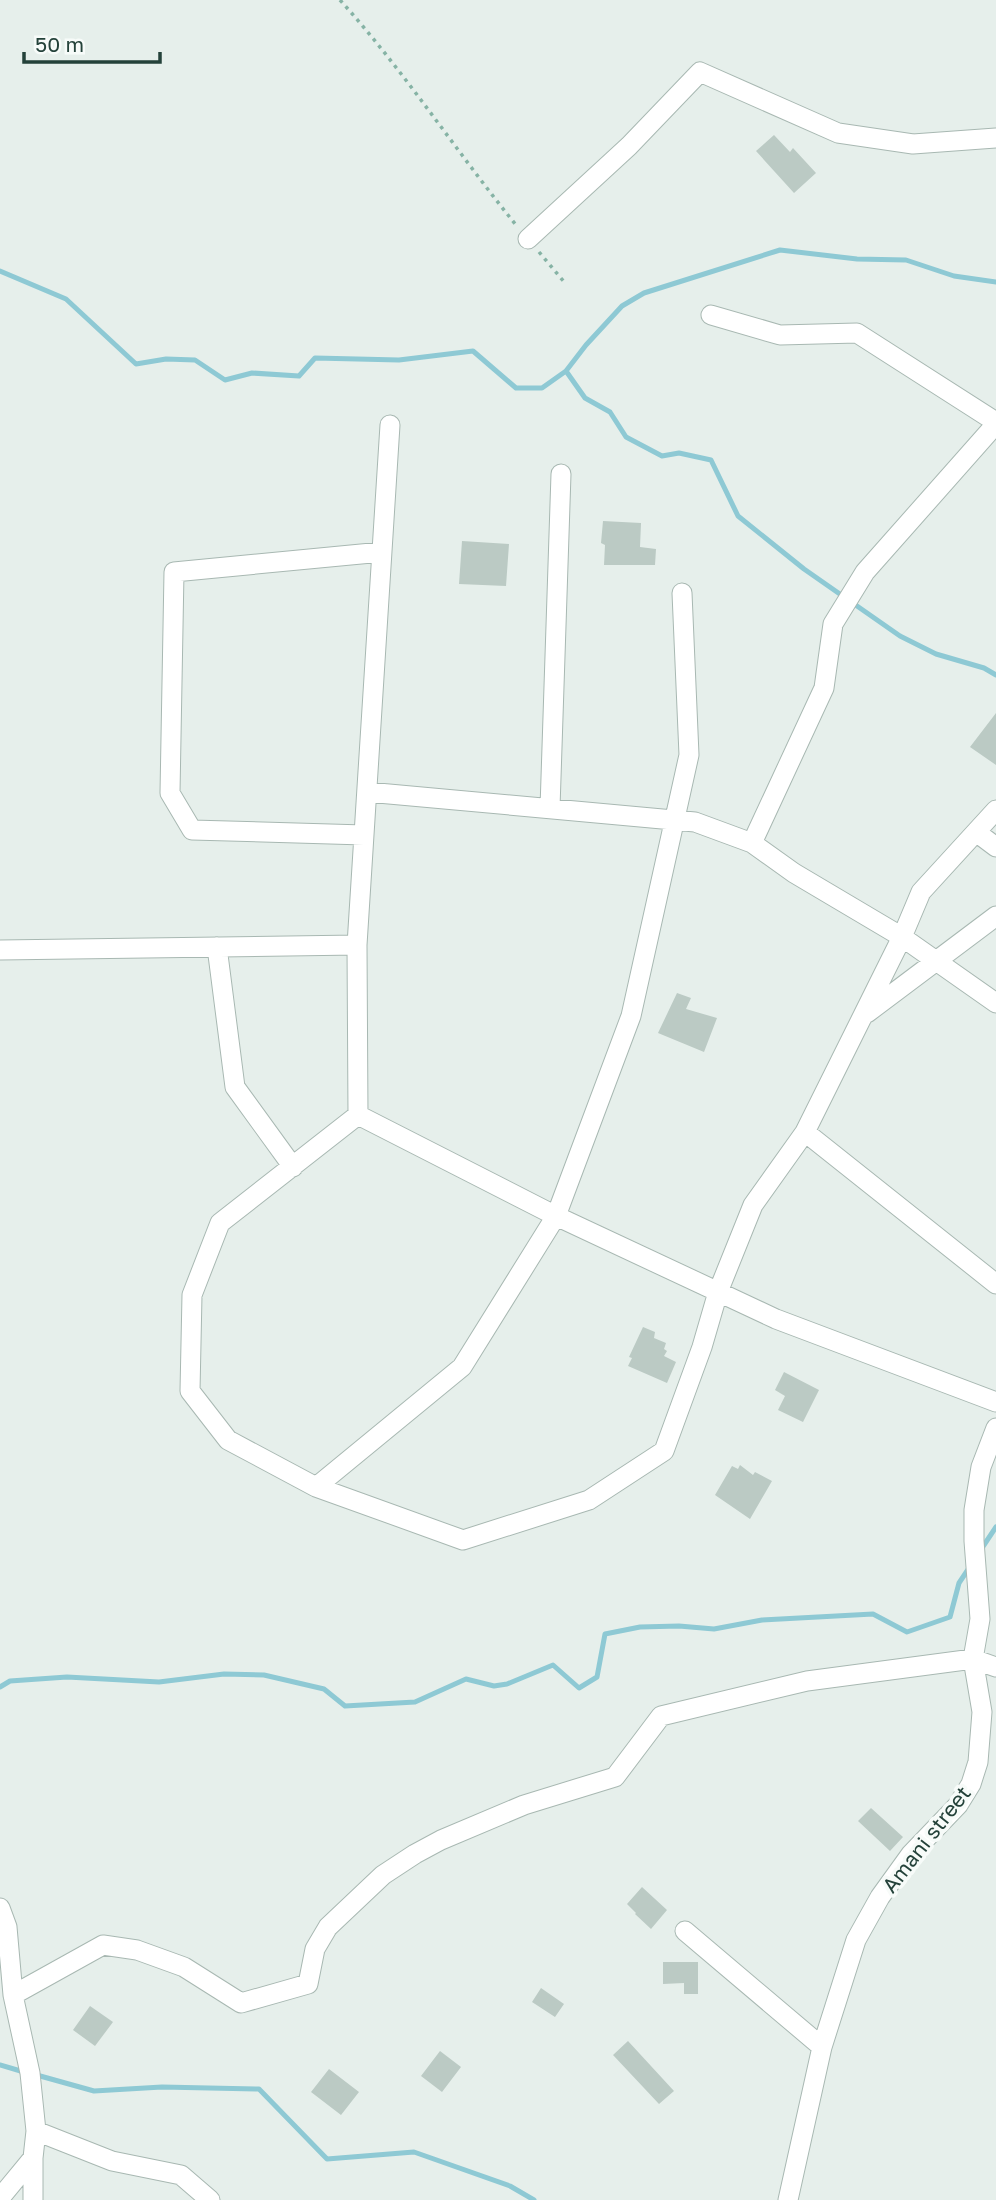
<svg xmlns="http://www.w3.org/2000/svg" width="996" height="2200" font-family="'Golos Text',sans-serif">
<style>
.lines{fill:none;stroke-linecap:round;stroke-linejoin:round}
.stream{stroke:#8ec9d4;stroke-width:5}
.building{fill:#bbcac4}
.street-casing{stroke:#a8b8b2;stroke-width:21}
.path{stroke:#86b3a5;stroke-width:3.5;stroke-dasharray:3.5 5;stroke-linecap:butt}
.street{stroke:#fff;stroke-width:19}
.labels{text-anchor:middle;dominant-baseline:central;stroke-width:7;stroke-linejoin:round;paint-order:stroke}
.street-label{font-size:21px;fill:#24423a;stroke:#f7fbf9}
</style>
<rect width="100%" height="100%" fill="#e6efeb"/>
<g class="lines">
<path class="stream" d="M0,271L66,299L136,364L166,359L195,360L225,380L252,373L299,376L315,358L399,360L473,351L516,388H542L566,371L586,345L622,306L644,293L780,250L857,259L906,260L954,276L996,282
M566,371L585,398L610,412L626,437L662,456L679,453L711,460L738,516L804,569L900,636L936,654L984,668L996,675
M980,1551L996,1527
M0,1687L10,1681L67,1677L159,1682L224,1674L264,1675L324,1689L345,1706L415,1702L466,1679L494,1686L507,1684L553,1665L579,1688L597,1677L605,1634L640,1627L679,1626L714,1629L762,1620L873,1614L907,1632L950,1617L959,1583L969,1568
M0,2065L24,2072
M33,2074L94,2091L162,2087L259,2089L327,2159L414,2152L510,2186L534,2200"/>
</g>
<path class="building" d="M774,135L790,152L793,148L816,173L794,193L756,151Z
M603,521L641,523L640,547L656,549L655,565H604L605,545L601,543Z
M462,541L509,544L506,586L459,584Z
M996,713V765L970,747Z
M677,993L691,998L686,1009L717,1018L704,1052L658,1033Z
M643,1327L655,1332L654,1338L666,1343L664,1349L667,1351L664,1356L676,1362L667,1383L628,1366L632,1358L629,1357Z
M784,1372L819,1390L803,1422L778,1410L785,1396L775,1390Z
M740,1465L753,1475L755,1472L772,1481L750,1519L715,1495L732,1466L738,1469Z
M871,1808L903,1837L890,1851L858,1821Z
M642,1887L667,1910L651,1929L635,1914L636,1913L627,1904Z
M663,1962H698V1994H684V1983L663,1984Z
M541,1988L564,2004L555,2017L532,2002Z
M90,2006L113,2022L95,2046L73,2030Z
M628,2041L674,2091L659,2104L613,2055Z
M440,2051L461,2067L442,2092L421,2076Z
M329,2069L359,2092L341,2115L311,2092Z"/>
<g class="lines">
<g class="street-casing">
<path id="street" d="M528,239L629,146L700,72L838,133L913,144L996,138
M711,315L780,335L857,333L996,422
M390,425L357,945L358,1115L556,1216L776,1319L996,1402
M367,792L695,822L752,843L794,873L902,937L996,1003
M550,808L561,474
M976,832L996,847
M364,835L192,830L170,793L174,572L382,552
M752,843L824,688L833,624L865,572L996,424
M217,947L235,1087L293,1167
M0,950L357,945
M867,1013L996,916
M358,1115L220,1223L192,1295L190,1391L228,1440L316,1487L463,1540L589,1500L664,1451L702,1347L718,1292L753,1205L805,1132L902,937L921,892L996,810
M805,1132L996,1284
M316,1487L462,1367L556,1216L631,1016L689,755L682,593
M0,1908L7,1927L13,1995L30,2073L36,2131L33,2158V2200
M685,1931L822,2047
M13,1995L103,1945L137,1950L184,1967L241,2003L308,1984L315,1949L328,1927L383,1875L415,1854L441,1840L524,1805L615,1777L661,1716L807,1681L973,1659L996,1667
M36,2131L112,2161L181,2175L210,2200
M0,2198L33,2158
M788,2200L822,2047L856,1940L880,1897L911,1854L958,1805L971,1784L978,1762L982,1712L973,1659L980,1619L974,1541V1510L981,1467L996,1428"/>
</g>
<path class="path" d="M340,0C404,71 456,151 516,225
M539,252L565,283"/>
<use href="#street" class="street"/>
</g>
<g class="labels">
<g class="street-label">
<text transform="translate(926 1839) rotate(-52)">Amani street</text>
</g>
</g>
<path d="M24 52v10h136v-10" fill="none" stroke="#24423a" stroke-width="3.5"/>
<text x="35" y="52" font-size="21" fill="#24423a" stroke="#f7fbf9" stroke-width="5" paint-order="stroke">50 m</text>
</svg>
